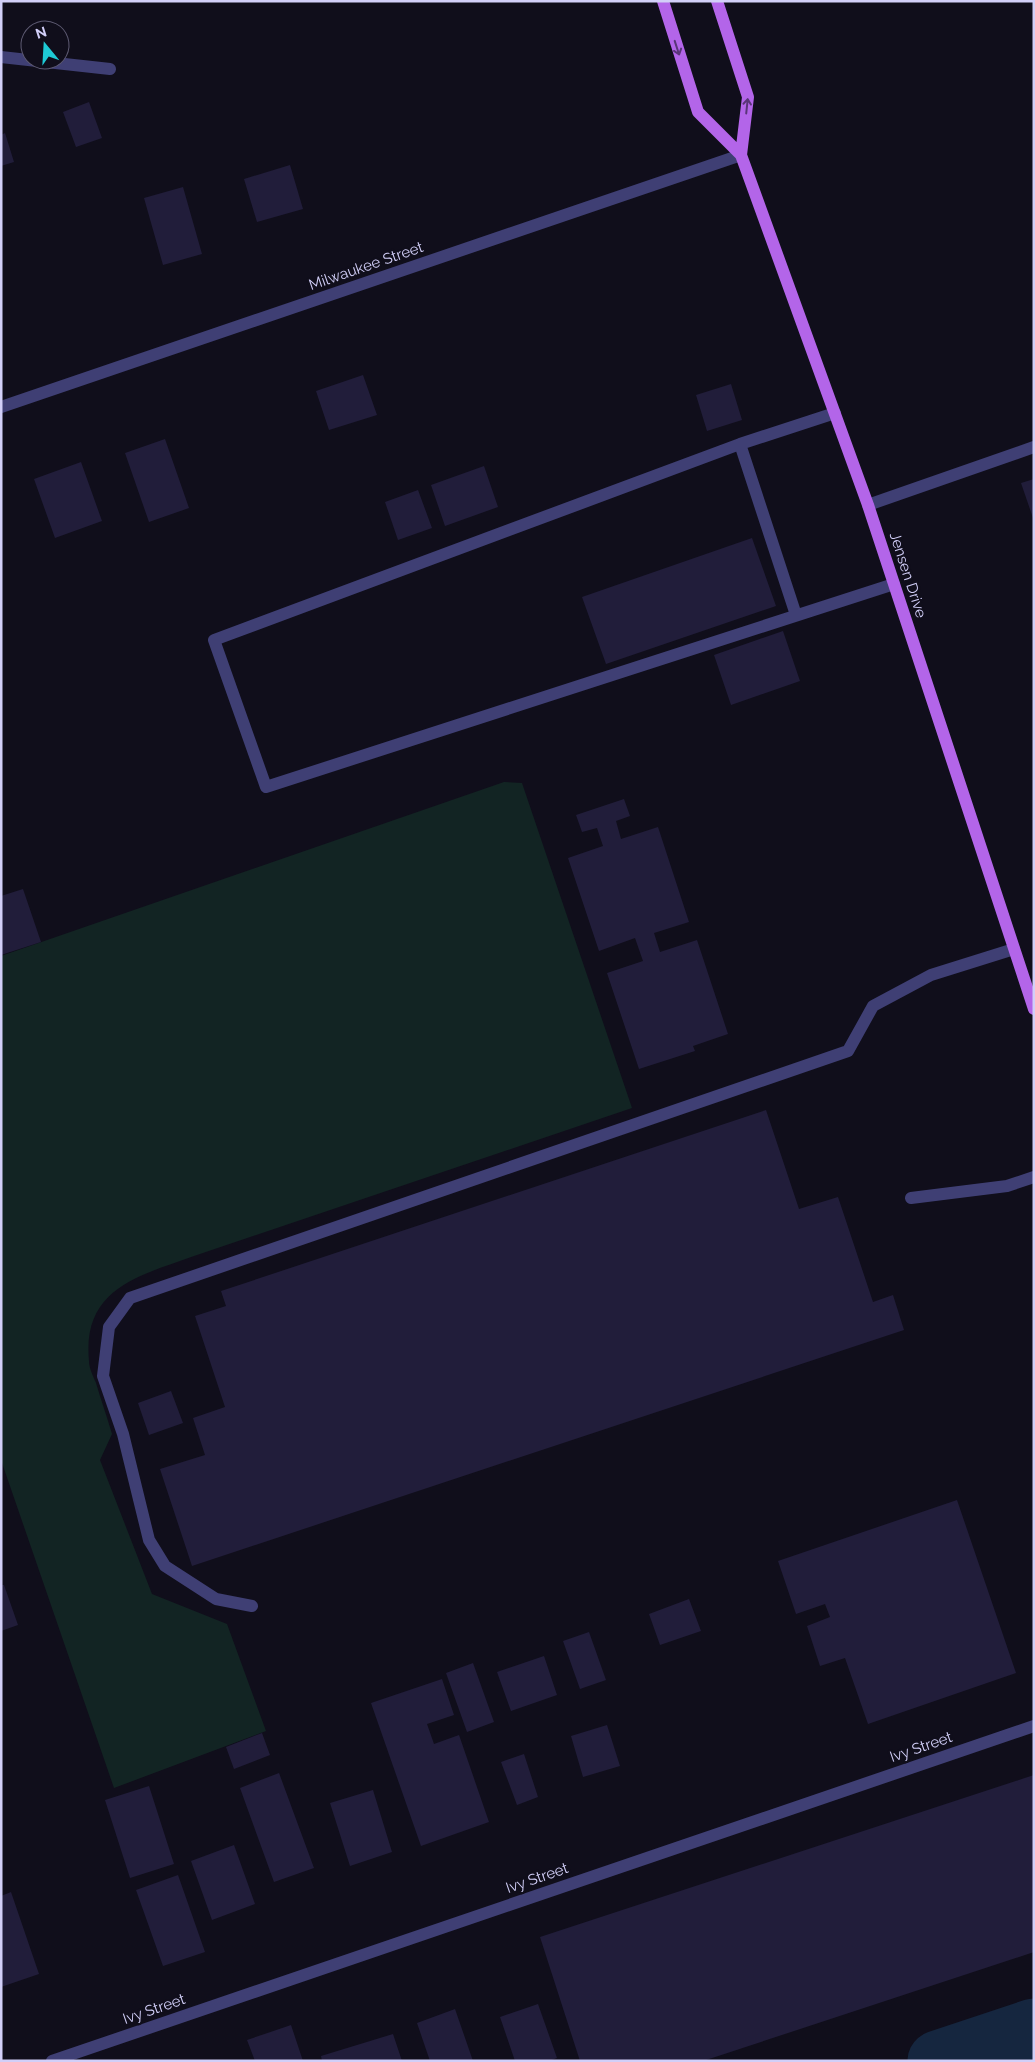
<svg xmlns="http://www.w3.org/2000/svg" width="1035" height="2062" font-family="Raleway,sans-serif">
<style>
.green{fill:#122423}
.lines{fill:none;stroke-linecap:round;stroke-linejoin:round}
.river{stroke:#15263f;stroke-width:61}
.building{fill:#211d3a}
.minor{stroke:#3f3f74;stroke-width:12}
.major{stroke:#b365e9;stroke-width:12}
.oneway{stroke:#593578}
.labels{text-anchor:middle;dominant-baseline:central;stroke-width:4.5;stroke-linejoin:round;paint-order:stroke}
.street-label{font-size:15px;fill:#d2cff8;stroke:#100e1b}
</style>
<rect width="100%" height="100%" fill="#100e1b"/>
<path class="green" d="M504,782L522,783L632,1108L194,1256C139,1276 82,1288 89,1361C89,1368 93,1376 96,1383C101,1400 107,1417 112,1434L100,1460L152,1594L227,1624L266,1731L114,1788L1,1460V956Z"/>
<g class="lines">
<path class="river" d="M938,2061L1034,2029"/>
</g>
<path class="building" d="M89,102L102,138L76,147L63,112Z
M5,133L14,162L1,166V135Z
M290,165L303,209L257,222L244,179Z
M183,187L202,254L163,265L144,198Z
M363,375L377,415L329,430L316,391Z
M731,384L742,420L707,431L696,395Z
M165,439L189,508L149,522L125,453Z
M81,462L102,521L55,538L34,479Z
M484,466L498,507L445,526L431,485Z
M1034,479V518H1033L1021,483Z
M418,490L432,528L398,540L385,502Z
M752,538L776,606L606,664L582,597Z
M783,631L800,681L731,705L714,655Z
M624,799L630,816L616,821L621,839L658,827L689,922L654,933L660,952L697,940L728,1034L693,1046L695,1051L639,1069L607,973L643,961L635,938L599,951L568,858L603,846L597,828L582,832L576,815Z
M23,889L41,942L1,955V896Z
M766,1110L799,1209L838,1197L873,1302L893,1295L904,1330L192,1566L160,1469L205,1455L193,1418L225,1407L195,1316L226,1306L221,1291Z
M171,1391L183,1423L149,1435L138,1403Z
M957,1500L1016,1673L868,1724L845,1658L820,1666L807,1626L830,1617L825,1604L796,1614L778,1561Z
M1,1585H4L18,1625L1,1631Z
M689,1599L701,1631L660,1645L649,1614Z
M589,1632L606,1680L580,1689L563,1641Z
M544,1656L557,1695L511,1711L497,1672Z
M473,1663L494,1722L467,1732L446,1673Z
M442,1679L454,1715L427,1724L434,1744L459,1735L489,1822L421,1846L371,1703Z
M607,1725L620,1766L583,1777L571,1736Z
M262,1733L270,1755L234,1769L226,1747Z
M524,1754L538,1797L517,1805L501,1762Z
M279,1773L314,1868L274,1882L240,1788Z
M1034,1775V1952L703,2061H580L540,1937Z
M149,1786L174,1864L130,1878L105,1800Z
M373,1790L392,1852L350,1866L330,1803Z
M234,1845L255,1904L212,1920L191,1861Z
M178,1875L205,1952L163,1966L136,1890Z
M11,1892L39,1974L1,1987V1896Z
M538,2004L557,2058L549,2061H515L500,2017Z
M455,2009L473,2061H430L417,2023Z
M291,2025L303,2061H255L247,2040Z
M393,2034L402,2061H322L321,2056Z"/>
<g class="lines">
<path class="minor" d="M1,57L110,69
M1,407L741,155
M835,413L740,444L214,640L266,787L894,584
M740,444L796,615
M868,505L1034,447
M911,1198L1007,1186L1034,1177
M252,1606L216,1599L165,1566L149,1540L123,1434L103,1376L109,1327L130,1298L848,1051L873,1006L931,975L1014,949
M52,2061L1034,1726"/>
<path class="major" d="M663,1L698,112L741,155L868,505L1034,1009
M717,1L748,97L741,155"/>
</g>
<defs><path id="oneway-shaft" d="M-6 0H5M1.5-3L5.5 0L1.5 3" fill="none" stroke-width="1.6" stroke-linecap="round" stroke-linejoin="round" transform="scale(1.25)"/></defs>
<g class="oneway">
<use href="#oneway-shaft" transform="translate(677 48) rotate(72)"/>
<use href="#oneway-shaft" transform="translate(747 106) rotate(-84)"/>
</g>
<g class="labels">
<g class="street-label">
<text transform="translate(366 266) rotate(-19)">Milwaukee Street</text>
<text transform="translate(908 575) rotate(72)">Jensen Drive</text>
<text transform="translate(921 1747) rotate(-19)">Ivy Street</text>
<text transform="translate(537 1878) rotate(-19)">Ivy Street</text>
<text transform="translate(154 2009) rotate(-19)">Ivy Street</text>
</g>
</g>
<rect width="1035" height="2062" fill="none" stroke="#d2cff8" stroke-width="5"/>
<g transform="translate(45 45) rotate(342)"><circle r="24" fill="#100e1b" stroke="#5e5b73"/>
<path d="M0-4L9 19L0 12L-9 19Z" fill="#1ecad5"/>
<text y="-8" font-size="14" font-weight="bold" text-anchor="middle" fill="#d2cff8">N</text>
</g>
</svg>
